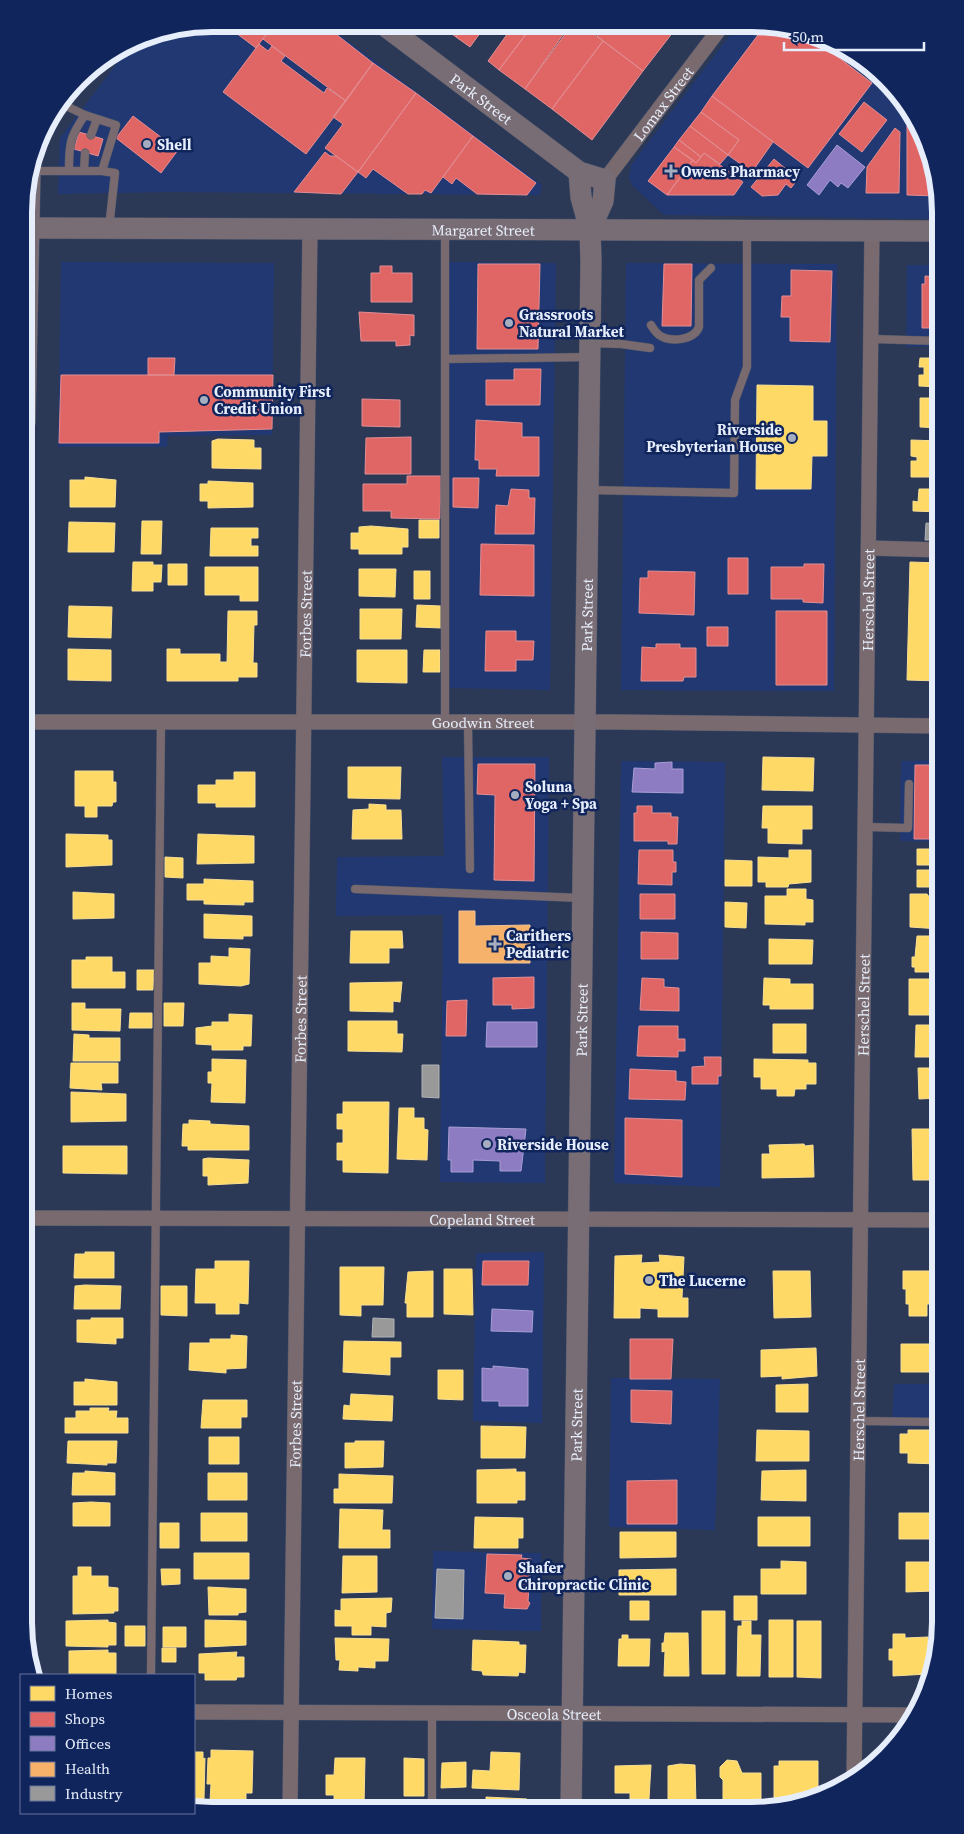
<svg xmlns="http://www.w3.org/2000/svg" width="964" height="1834" font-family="'Source Serif 4',serif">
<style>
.built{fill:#213873}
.homes{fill:#ffd966;stroke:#f8df93}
.shops{fill:#e06666;stroke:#e28e93}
.offices{fill:#8e7cc3;stroke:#a89ed4}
.health{fill:#f6b26b;stroke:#f1c496}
.industry{fill:#999;stroke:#b0b2b6}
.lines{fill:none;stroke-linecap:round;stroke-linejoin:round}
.lane-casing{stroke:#49536a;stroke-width:9}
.street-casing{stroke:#49536a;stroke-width:16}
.secondary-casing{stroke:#49536a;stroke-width:22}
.lane{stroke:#786a6e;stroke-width:8}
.street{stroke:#786a6e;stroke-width:15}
.secondary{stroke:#796d75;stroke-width:21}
.poi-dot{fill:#a5aec1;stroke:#10255c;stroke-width:2}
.labels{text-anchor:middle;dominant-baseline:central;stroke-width:5;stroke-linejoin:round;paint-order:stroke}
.street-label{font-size:15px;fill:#e6edfb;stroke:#10255c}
.poi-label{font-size:15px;font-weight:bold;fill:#e6edfb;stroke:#10255c;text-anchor:start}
.rim{fill:none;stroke:#e6edfb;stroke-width:6}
</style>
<rect width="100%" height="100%" fill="#2b3856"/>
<path class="built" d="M212,24H325L542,185L539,195L170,192L58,194L60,138L133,42L140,38Z
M736,27H788L835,43L876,71L909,108L930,152L940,219L664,215L632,185L629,178L631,165Z
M61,262L274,263L272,435L168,436L167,447H58Z
M449,262L556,263L550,690L450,688Z
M626,263L837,264L834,691L621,690Z
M907,265H940V346L906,347Z
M442,757H549L545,1183L440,1182L443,915L336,916L337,857L444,856Z
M940,760V842L900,841L901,761Z
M621,761L725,762L720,1187L614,1183Z
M544,1252L542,1423L473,1421L476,1253Z
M611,1378L720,1379L715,1530L609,1527Z
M894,1384H940V1426L892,1427Z
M433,1551L541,1553V1631L432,1629Z"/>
<path class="homes" d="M920,358H940V387L919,386V375H924V367H919Z
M757,385L813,386V421H827V456H812L811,489H756Z
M920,398H932V404H940V428L920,427Z
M218,439L254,440V448H261V469L212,468V441Z
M911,440L940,441V477H911V461H917V457L911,456Z
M85,477L116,480L115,507H70V480H85Z
M208,481L253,483V507L208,508V501H200V484H208Z
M919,489H940V512L913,511V501L918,502Z
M419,520H439V538H419Z
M142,521H162L161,554H141Z
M69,522L115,523L114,552H68Z
M371,526L408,529V547H402V554H359V549H351V533H359V527Z
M211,528H258V538H251V546H258V556H210Z
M133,562H153V565H162L161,582H153V591H132Z
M910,562L940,563V681L907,680Z
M168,564H187V585H168Z
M205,567H258V601H240V595H205Z
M359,569H396L395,597L359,596Z
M414,571H430V599H414Z
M417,605L441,606V628L416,627Z
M69,606L112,607L111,638L68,637Z
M360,609H402L401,639H360Z
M228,611H257V625H254L253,663H257V677H238V681H167V649H180V654H220V662H227Z
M68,649L111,650V681L68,680Z
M357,650H407V683L357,682Z
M424,650H440V672H423Z
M763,757L814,758L813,791L762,790Z
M348,767H401L400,799L348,798Z
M75,771H113V782H116V802H113L112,806H97V817H85V806H75Z
M234,772H255V807H216V803H198V785H216V780H234Z
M369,804L386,805V810H401L402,839H352L353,810L369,809Z
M763,806H812V829H802V844L768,843V828H762Z
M66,834L108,835V840H112V865L66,867Z
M198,834L254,836V863L197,864Z
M917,849H940V887H917V870H930V865H917Z
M789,850H811V882L789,884L788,887H766V882H758V857L789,858Z
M165,857L183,858V878L165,877Z
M725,860L752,861V886H725Z
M204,879L253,881V902H244V905L204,904V900H187V884H204Z
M787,889H806V899L813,900V922H805V925L765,924V896H787Z
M73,892L114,894V918L73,919Z
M910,894H927L930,898H940V929L910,927Z
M725,902L747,903L746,928L725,927Z
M204,914L252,916V936H243V939L204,938Z
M351,931H402L403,948H389V963H350Z
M917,936H934V944H940V972H915V967H912V957H915Z
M769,939L813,940L812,964H769Z
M229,948L250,949L249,984L241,986L199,984V963H211V956L229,957Z
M86,957H112V972H125V988H72V960H86Z
M137,970H154L153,990H137Z
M764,978L790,979V984H813V1009H770V1005H763Z
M909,979H940V1015H909Z
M402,982L400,1002L393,1001V1012L350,1011V983Z
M72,1003H85V1009H121L120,1031L72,1030Z
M164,1003H184L183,1026H164Z
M130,1013H152V1028H129Z
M229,1014L252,1015L251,1046H243V1050H212V1045L196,1044V1028L212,1026V1022H229Z
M348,1021H397V1034H403L402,1052L348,1051Z
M773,1024H806V1053H773Z
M916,1025H932V1032H940V1057H915Z
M74,1034L89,1035V1038H120V1061H73Z
M212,1059L246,1060L245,1103L211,1102L212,1083H208V1072H212Z
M754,1059L808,1060V1063H816V1084H806V1089H795L794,1096H777V1089H761V1077H754Z
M71,1063H118V1083H101L102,1090L70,1088Z
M918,1068H940V1098L919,1099Z
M71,1092L126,1094V1121L71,1122Z
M343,1102H389L388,1173L343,1172V1160H337V1143H343V1129H337V1114H343Z
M399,1108H414V1118H424V1129L428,1130L427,1160L397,1159Z
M189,1120L210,1121V1124L249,1126V1150H188V1146H182L183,1124H189Z
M912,1129H940V1180H913Z
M804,1144L805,1146L813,1145L814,1177L762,1178V1154H770L769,1145Z
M63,1146H127V1174L63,1173Z
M208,1158L249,1160L248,1183L208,1185V1176H203V1159Z
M85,1252H114V1278H74L75,1254H85Z
M642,1255L641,1263L660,1262L659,1255L684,1257L682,1298H688V1317H658V1309L640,1308V1318H614L615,1256Z
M215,1261H249L248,1304L239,1303V1314H216V1303H195L196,1269H215Z
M340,1267H384L383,1305H361V1316L340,1315Z
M444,1269H472L473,1315L444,1314Z
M433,1271V1317H407V1303H405L408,1272Z
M773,1271H810L811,1317L774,1318Z
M903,1271H935V1291H932V1304H927V1316H909V1304H906V1289H903Z
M85,1285L121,1286L120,1309H74L75,1286Z
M161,1286H187V1316L161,1315Z
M91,1318H123V1338H116V1344L77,1342V1320H91Z
M231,1335L247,1336L246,1368L226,1369V1373L189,1370L190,1343H210V1339H231Z
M344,1341L401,1342V1357H390V1375L343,1372Z
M901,1344H940V1372H901Z
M816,1348L817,1376L782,1379V1376L761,1377V1350Z
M438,1370H463V1400L438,1399Z
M85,1379L117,1382V1405H74V1382H85Z
M808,1384V1412H776V1385Z
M351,1394L393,1396L392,1421L343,1419L344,1405L350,1406Z
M203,1400H247V1417H241V1428H201Z
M90,1408H109L108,1411H117L116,1418H128V1433H65V1418H76V1411H90Z
M481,1426L526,1427L525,1458H481Z
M757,1430L809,1431V1461H756Z
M908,1430H940V1464L908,1463V1453H900V1434H908Z
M209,1437H239V1464H209Z
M68,1441H117L116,1463H107V1465L67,1463Z
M355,1441H384L383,1467L345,1468V1443H355Z
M516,1469V1472H525V1500H517V1503H477V1470Z
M806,1470V1501L761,1500L762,1471Z
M85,1471L115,1473V1495H72L73,1473H85Z
M208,1473H247V1500H208Z
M339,1474L393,1476L392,1503H334V1489H339Z
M91,1502L110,1503V1526H73V1503Z
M340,1509L383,1510L382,1530H390V1548H339Z
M201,1513H247V1541H201Z
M899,1513H940V1539H899Z
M475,1517L523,1518V1538H518V1548H474Z
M758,1517H810V1546H758Z
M160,1523H179V1548H160Z
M620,1532H676V1557L620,1558Z
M194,1553H249V1579H194Z
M343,1556H377V1592L342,1593Z
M781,1561L806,1562V1594H761V1569H781Z
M906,1562H934V1591L906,1592Z
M78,1567H91V1576H108V1587L118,1588V1611H114V1613L73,1614V1576H78Z
M161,1569H180V1584L162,1585Z
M676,1569V1595H619V1570Z
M208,1587L246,1589V1612L238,1613V1615H209Z
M734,1596H757V1620H734Z
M392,1598L391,1612L386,1613V1627L371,1626V1635H352V1626H335V1610L341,1611V1599Z
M630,1601H649V1620H630Z
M702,1611H725V1674H702Z
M108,1620V1622L116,1623V1645H108V1647L66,1646V1621Z
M205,1620L246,1621V1645L205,1647Z
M769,1620H793V1677H769Z
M742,1621H751V1635H761L760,1676H737L738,1626H742Z
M797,1621H821V1678L797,1677Z
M125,1626H145V1646H125Z
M163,1627H186V1647H163Z
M665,1633H688L689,1676H664L665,1651L662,1652V1643H664Z
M893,1634H905V1638L928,1637V1674L893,1676V1660H889V1649H893Z
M622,1635H628V1639H650L649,1666H618L619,1639H622Z
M335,1638L389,1639L388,1661H375V1668L358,1667V1671L339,1670L340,1660H336Z
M473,1640L519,1642V1645H526L525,1673L519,1672L518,1676L483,1675L482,1671L472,1670Z
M162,1648H176V1662H162Z
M108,1650V1653H116V1675H69V1651Z
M237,1652L236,1657H244V1677H237L236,1680H205V1673H199V1654Z
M211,1750L253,1751L252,1793H246V1802L210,1801L211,1784H207L208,1758H211Z
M194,1752H203V1759L205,1758L204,1799H194Z
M491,1752L520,1753L519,1790L472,1788L473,1770L490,1771Z
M335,1758H365L364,1806H334V1795H326V1775H334Z
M404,1758L424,1759V1796H404Z
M727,1760L737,1761L742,1773H761V1809L723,1810V1780L720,1777V1767Z
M779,1761H818V1797L774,1807V1766H779Z
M466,1762V1787L441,1788L442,1763Z
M680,1764L695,1765L696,1804H692V1810H678V1804H668V1766Z
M651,1765L649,1799H630V1793H615V1766Z
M486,1797L527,1799V1810L478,1809H486Z"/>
<path class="shops" d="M224,24H274L256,48Z
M274,24H323L373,63L346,101L263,39Z
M440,25H465L456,37Z
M465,25H486L470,47L456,37Z
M513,26H532L499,70L488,61Z
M532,26H569L525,89L499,70Z
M571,26H595L591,32L603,41L552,109L525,89Z
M604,26L677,27L643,71L597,36Z
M764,27H788L808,34L872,83L808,168L712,96Z
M603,41L643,71L592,140L552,109Z
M259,44L268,51L272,46L285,56L281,61L324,93L327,88L346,101L306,154L223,92Z
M373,63L416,93L358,172L325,148L343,124L333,117Z
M416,93L473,136L431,193L425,190L422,194H408L373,169L366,178L358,172Z
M712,96L773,142L752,172L728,155L739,140L701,112Z
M864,102L887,120L862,152L839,134Z
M701,112L739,140L728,155L690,126Z
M133,116L178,150L161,173L116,138Z
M914,119L930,152L937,196L907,195V126Z
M690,126L728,155L720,164L704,153L701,157L679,140Z
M895,128L900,132L899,193H866L867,167Z
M79,132L103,139L98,156L74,149Z
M473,136L536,183L527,195L477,194L456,178L452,184L443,177Z
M679,140L701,157L696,163L674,147Z
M674,147L693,160L667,195L648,181Z
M325,152L330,156H336L358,172L341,194L294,192Z
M704,153L743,182L734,195H667L693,160L696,163Z
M774,159L798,179L791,188L786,184L778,195L762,196L751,187Z
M478,264H540L538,349H477Z
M664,264H692L691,326H662Z
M380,266H392V273H412V302H371V273H380Z
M791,270L832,271L830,342L790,341V317H781L782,296H791Z
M925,276L940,277V328H922V284H925Z
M359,312L414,315V336L410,335V345L396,346V341H361Z
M148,358H175L174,375H148Z
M514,369H541L540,405H486V380H514Z
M61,375H273L272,429L159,432V443H59Z
M362,399L400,400V427L362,426Z
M476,420L522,423V437H539V476H496L497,469H479V460H475Z
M411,437V474H365L366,438Z
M407,476H441L440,519L391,518V511H363V484H407Z
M453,478H479L478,508L453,507Z
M511,489L529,490V498H535L534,534H495L496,505L508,506Z
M481,544L534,545V596L480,595Z
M728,558H748V594H728Z
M804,564H824L823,603L803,602V599H771V567H804Z
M648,571L695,572L694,615L639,613L640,578H648Z
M776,611H827V685H776Z
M707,627H728V646H707Z
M486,631H516V641H534L533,660H516V671H485Z
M656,644H680V648H696V677H684L683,681H641L642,647L656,648Z
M478,764H535L534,881L494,880L495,795L477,794Z
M915,765H940V839H914Z
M637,806H652V813H671V817H678L677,844H668V841H634V813H637Z
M639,850H673V862H676V872H672V885L638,884Z
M640,894H675V919H640Z
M641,932L678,933V959H641Z
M534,977V1008L512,1009V1005H493V978Z
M642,978L664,979V987L679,988V1011L640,1010Z
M467,1000L466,1036H446L447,1001Z
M639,1026H678V1039H685V1051H678V1057L637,1056Z
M704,1057H721V1076H718V1084H692V1067L705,1066Z
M630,1069L676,1071V1081L686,1082L685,1100L629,1099Z
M625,1118L682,1120V1177L625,1174Z
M483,1261H529L528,1285H482Z
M630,1339H673L671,1379H630Z
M631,1390L672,1391L671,1424L631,1422Z
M677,1480V1524H627V1481Z
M487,1554L522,1555L521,1558L531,1559L528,1601L530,1603L527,1609L504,1608L505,1594L485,1593Z"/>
<path class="offices" d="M837,145L865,167L848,188L841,183L838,187L830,180L819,195L807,185Z
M672,762V769H683V793L632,792L634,768L655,769V763Z
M487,1022H537V1047H486Z
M449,1127L526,1129L521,1171H500V1161L473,1160V1172H451V1160H448Z
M492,1309L533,1311L532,1332L491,1331Z
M493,1366L528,1369V1406H499V1401H482V1368L493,1369Z"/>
<path class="health" d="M459,911H475V926L530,925V963H459Z"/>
<path class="industry" d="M926,523L940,524V540H925Z
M422,1065H439V1098L422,1097Z
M373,1318L394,1319V1337H372Z
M437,1569L464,1570L463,1619L435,1618Z"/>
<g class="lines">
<g class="lane-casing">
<path id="lane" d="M62,104L85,115
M91,135L97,119
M69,170C69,144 70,136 85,115L116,125L102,171
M84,170L85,153
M31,171H102L115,173L109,228
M445,231V723
M651,325C653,328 655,332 659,335C671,343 694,340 699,327V280L711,268
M872,339L940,341
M590,343L621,344L650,348
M446,359L589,357
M589,490L734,493L735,400L747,367V232
M468,723L470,869
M866,827L908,828L909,784
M355,889L581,898
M858,1421L940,1422
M151,1675L161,722
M432,1809V1714"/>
</g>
<g class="street-casing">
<g id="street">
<path id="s1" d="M605,180L721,27"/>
<path d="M869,548L940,550"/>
<path id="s2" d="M25,722H617L940,726"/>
<path id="s3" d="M24,1218L940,1220"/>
<path id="s4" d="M194,1712L913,1715"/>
<path id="s5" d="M854,1780L872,230"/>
<path id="s6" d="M290,1809L310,228"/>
</g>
</g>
<g class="secondary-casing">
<g id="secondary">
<path id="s7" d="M384,25L579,172L605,180L603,201L590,230"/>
<path id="s8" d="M25,228L940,231"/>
<path d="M25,422L30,172"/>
<path id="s9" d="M571,1810L591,261L590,230L581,197L579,172"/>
</g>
</g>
<use href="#lane" class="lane"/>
<use href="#street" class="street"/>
<use href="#secondary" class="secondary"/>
</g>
<g class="poi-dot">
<circle cx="147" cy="144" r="5"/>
<path d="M668.5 163.5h5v5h5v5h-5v5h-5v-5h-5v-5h5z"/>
<circle cx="509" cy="323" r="5"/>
<circle cx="204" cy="400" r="5"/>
<circle cx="792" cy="438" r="5"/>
<circle cx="515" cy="795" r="5"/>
<path d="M492.5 936.5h5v5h5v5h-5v5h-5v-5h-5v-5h5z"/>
<circle cx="487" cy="1144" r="5"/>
<circle cx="649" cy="1280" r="5"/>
<circle cx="508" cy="1576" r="5"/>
</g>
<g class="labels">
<g class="street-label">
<text stroke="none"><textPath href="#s7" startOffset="122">Park Street</textPath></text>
<text stroke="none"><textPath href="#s1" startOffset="96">Lomax Street</textPath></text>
<text stroke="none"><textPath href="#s8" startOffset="458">Margaret Street</textPath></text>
<text stroke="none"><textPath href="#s5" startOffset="1180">Herschel Street</textPath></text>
<text stroke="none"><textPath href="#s6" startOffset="1195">Forbes Street</textPath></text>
<text stroke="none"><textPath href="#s9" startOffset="1195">Park Street</textPath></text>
<text stroke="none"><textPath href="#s2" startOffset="458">Goodwin Street</textPath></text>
<text stroke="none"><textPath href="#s5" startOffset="775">Herschel Street</textPath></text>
<text stroke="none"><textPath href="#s6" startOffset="790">Forbes Street</textPath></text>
<text stroke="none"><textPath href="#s9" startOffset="790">Park Street</textPath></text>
<text stroke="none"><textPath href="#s3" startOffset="458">Copeland Street</textPath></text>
<text stroke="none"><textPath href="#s5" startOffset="370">Herschel Street</textPath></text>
<text stroke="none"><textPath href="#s6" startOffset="385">Forbes Street</textPath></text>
<text stroke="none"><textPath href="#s9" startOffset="385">Park Street</textPath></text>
<text stroke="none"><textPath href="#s4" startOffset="360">Osceola Street</textPath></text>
</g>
<g class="poi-label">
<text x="157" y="144">Shell</text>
<text x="681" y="171">Owens Pharmacy</text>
<text x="519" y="314">Grassroots<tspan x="519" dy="17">Natural Market</tspan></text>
<text x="214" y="391">Community First<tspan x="214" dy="17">Credit Union</tspan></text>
<text x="782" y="429" text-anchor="end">Riverside<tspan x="782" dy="17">Presbyterian House</tspan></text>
<text x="525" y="786">Soluna<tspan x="525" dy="17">Yoga + Spa</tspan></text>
<text x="506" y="935">Carithers<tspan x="506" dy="17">Pediatric</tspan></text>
<text x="497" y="1144">Riverside House</text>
<text x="659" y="1280">The Lucerne</text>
<text x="518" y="1567">Shafer<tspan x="518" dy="17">Chiropractic Clinic</tspan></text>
</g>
</g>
<path d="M0 0H964V1834H0ZM212 32H752A180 180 0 0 1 932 212V1622A180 180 0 0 1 752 1802H212A180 180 0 0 1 32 1622V212A180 180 0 0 1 212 32Z" fill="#10255c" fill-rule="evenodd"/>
<path class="rim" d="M212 32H752A180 180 0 0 1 932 212V1622A180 180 0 0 1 752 1802H212A180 180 0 0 1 32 1622V212A180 180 0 0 1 212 32Z"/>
<rect x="20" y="1674" width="175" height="140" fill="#10255c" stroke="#66759c"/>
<rect x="30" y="1686" width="25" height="15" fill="#ffd966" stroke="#66759c"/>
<text x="65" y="1699" font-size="15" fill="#e6edfb">Homes</text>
<rect x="30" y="1712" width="25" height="15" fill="#e06666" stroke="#66759c"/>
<text x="65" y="1724" font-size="15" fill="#e6edfb">Shops</text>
<rect x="30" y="1736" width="25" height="15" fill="#8e7cc3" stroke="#66759c"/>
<text x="65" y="1749" font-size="15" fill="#e6edfb">Offices</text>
<rect x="30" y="1762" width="25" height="15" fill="#f6b26b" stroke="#66759c"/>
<text x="65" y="1774" font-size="15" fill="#e6edfb">Health</text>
<rect x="30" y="1786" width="25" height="15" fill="#999999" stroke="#66759c"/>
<text x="65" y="1799" font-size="15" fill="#e6edfb">Industry</text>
<path d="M784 42v8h140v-8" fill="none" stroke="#e6edfb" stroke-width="2.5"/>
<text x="792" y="42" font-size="15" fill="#e6edfb" stroke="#10255c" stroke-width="4" paint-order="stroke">50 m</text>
</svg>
